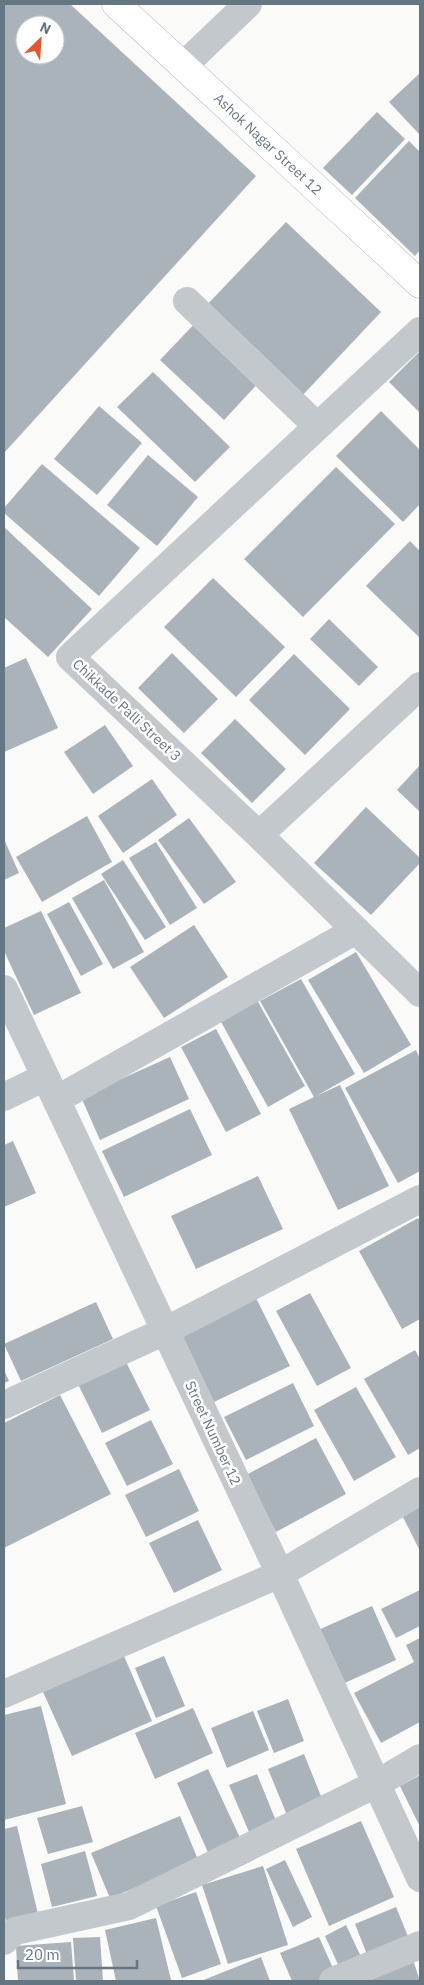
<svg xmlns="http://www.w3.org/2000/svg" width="424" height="1985" font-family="'IBM Plex Sans',sans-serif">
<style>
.building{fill:#aab3b9;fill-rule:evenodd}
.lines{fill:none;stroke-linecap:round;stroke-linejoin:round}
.secondary-casing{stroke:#b3babf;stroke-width:29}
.street{stroke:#c3c8cc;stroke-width:28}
.secondary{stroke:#fff;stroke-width:28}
.labels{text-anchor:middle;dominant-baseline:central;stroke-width:5;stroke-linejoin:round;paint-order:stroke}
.street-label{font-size:14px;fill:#657683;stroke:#fff}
</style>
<rect width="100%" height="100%" fill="#fafaf8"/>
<path class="building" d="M4,4H70L256,176L4,453ZM25,25H55V55H25Z
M420,73V135L389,102Z
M377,112L405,139L352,195L323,168Z
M409,141L420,152V250L415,256L355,198Z
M286,222L381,312L299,399L203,309Z
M198,320L261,380L224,420L160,360Z
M420,351V413L389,382Z
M153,372L230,447L195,482L117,407Z
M99,406L142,443L97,495L54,459Z
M381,411L420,450V504L403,522L336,456Z
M148,455L198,497L157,546L107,505Z
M42,464L140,548L99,596L4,513V508Z
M336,467L395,524L303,617L244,559Z
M4,527L92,609L48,657L4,617Z
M410,541L420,551V638L366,586Z
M213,578L285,647L236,697L164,627Z
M329,619L378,667L359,686L310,639Z
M172,653L218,699L184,733L138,688Z
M294,654L350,709L305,755L249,700Z
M26,658L58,728L4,752V668Z
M235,719L286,769L252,803L201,753Z
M105,725L133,766L93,794L64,752Z
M420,765V812L397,790Z
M152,779L177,815L123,853L98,816Z
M366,807L420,858V863L371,915L314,863Z
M87,816L112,862L42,902L16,857Z
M189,818L236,882L204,904L158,840Z
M4,839L19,873L4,880Z
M156,842L197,908L170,925L129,858Z
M123,860L166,927L145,940L101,874Z
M104,880L144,952L113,969L72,898Z
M69,902L103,964L81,976L47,914Z
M41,911L81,993L34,1015L4,951V928Z
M194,925L228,977L164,1018L130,967Z
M356,952L411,1045L364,1073L308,980Z
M301,979L355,1074L316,1096L340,1085L389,1186L338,1210L289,1109L314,1097L260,1001Z
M257,1000L305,1086L268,1107L220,1020Z
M216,1029L261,1114L226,1132L181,1047Z
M416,1050L420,1059V1171L398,1183L345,1088Z
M170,1057L189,1099L100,1140L81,1097Z
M190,1109L212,1155L124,1197L102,1151Z
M13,1141L36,1193L4,1207V1145Z
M258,1176L283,1229L196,1269L171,1216Z
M418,1218L420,1222V1319L402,1329L359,1251Z
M310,1293L351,1368L317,1386L276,1311Z
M256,1298L290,1366L214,1402L181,1335Z
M96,1302L113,1339L21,1381L4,1344Z
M415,1350L420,1359V1448L408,1455L364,1379Z
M126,1362L150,1410L102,1433L78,1384Z
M4,1370L9,1381L4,1383Z
M293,1383L314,1426L246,1460L224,1417Z
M356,1387L396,1457L354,1481L314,1410Z
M60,1395L111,1494L4,1548V1423Z
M151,1420L173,1464L127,1486L105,1443Z
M316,1438L346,1494L276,1532L246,1475Z
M179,1469L199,1511L146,1537L125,1495Z
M420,1503V1551L401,1513Z
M198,1520L222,1570L174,1593L149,1543Z
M420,1590V1626L396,1638L381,1609Z
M372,1606L396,1660L340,1685L316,1631Z
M420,1638V1722L381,1743L354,1693L414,1662L406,1645Z
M124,1656L152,1721L72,1756L43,1692Z
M164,1656L185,1706L156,1718L135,1668Z
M288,1699L304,1741L274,1753L257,1711Z
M41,1706L66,1804L4,1820V1715Z
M193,1708L213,1753L155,1779L135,1733Z
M253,1711L269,1750L227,1768L211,1728Z
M304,1754L325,1806L289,1820L268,1769Z
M208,1769L242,1842L210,1857L177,1783Z
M257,1774L276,1821L249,1832L229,1785Z
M420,1775V1827L400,1786Z
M82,1806L93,1842L48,1854L37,1818Z
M180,1816L199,1862L110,1898L91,1853Z
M361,1821L394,1897L329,1926L296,1849Z
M17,1826L38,1914L6,1922L4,1911V1829Z
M85,1851L97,1896L52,1907L41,1864Z
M285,1860L312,1917L293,1927L266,1869Z
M263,1866L288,1945L228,1964L202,1885Z
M196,1892L221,1964L182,1978L156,1906Z
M396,1907L412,1946L370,1962L355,1924Z
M156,1918L171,1980L163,1981H116L105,1930Z
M346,1925L364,1963L342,1973L325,1936Z
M100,1937L103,1981H76L73,1938Z
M319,1937L337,1977L327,1981H292L280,1953Z
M71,1942L74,1981H18L16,1946Z
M411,1954L420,1981H362Z
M261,1957L270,1981H201Z"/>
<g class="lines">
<g class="secondary-casing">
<path id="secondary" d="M116,4L420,284"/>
</g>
<path class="street" d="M183,66L248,4
M187,301L317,426
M420,331L70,657L259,835L420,993
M259,835L420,686
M4,989L280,1574L420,1878
M4,1097L45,1077
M56,1100L356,930
M4,1405L165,1331L420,1199
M4,1694L280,1574L420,1491
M4,1941L15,1931L129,1906L378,1783L420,1758
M333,1981L420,1945"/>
<use href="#secondary" class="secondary"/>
</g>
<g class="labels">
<g class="street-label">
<text transform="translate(268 144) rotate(43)">Ashok Nagar Street 12</text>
<text transform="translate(127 710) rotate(43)">Chikkade Palli Street 3</text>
<text transform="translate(213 1433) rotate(65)">Street Number 12</text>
</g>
</g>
<rect width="424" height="1985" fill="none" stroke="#657683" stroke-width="10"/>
<g transform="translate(40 40) rotate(25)"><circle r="24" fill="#ffffff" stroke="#c1c8cd"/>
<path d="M0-4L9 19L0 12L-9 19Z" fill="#e4572e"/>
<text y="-8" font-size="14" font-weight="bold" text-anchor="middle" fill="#657683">N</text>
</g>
<path d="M18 1960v8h119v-8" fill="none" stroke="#657683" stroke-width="2.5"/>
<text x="25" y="1960" font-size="15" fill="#657683" stroke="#ffffff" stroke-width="4" paint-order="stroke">20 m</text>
</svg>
